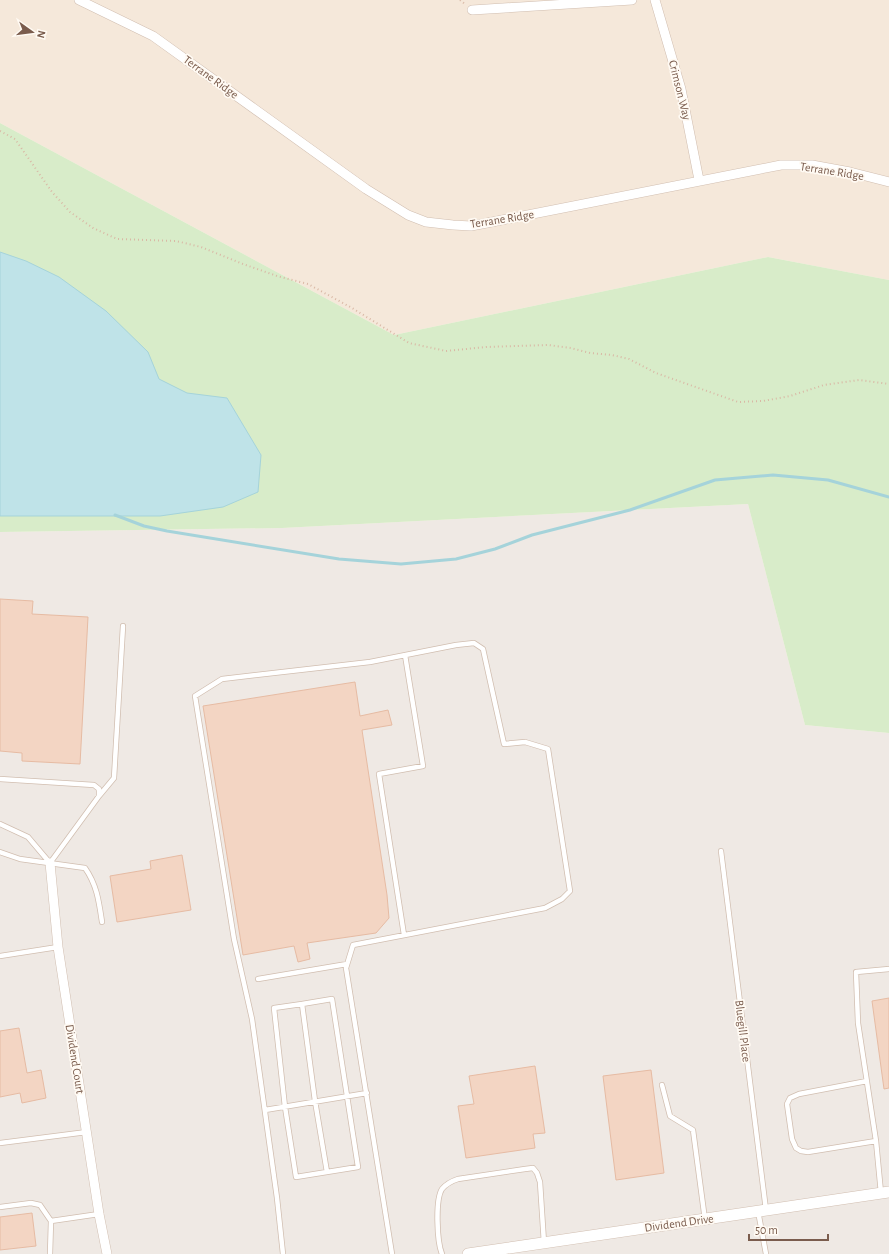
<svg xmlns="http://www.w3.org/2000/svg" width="889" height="1254" font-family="'Alegreya Sans',sans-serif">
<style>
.residential{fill:#f5e8da}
.industrial{fill:#efe9e4}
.green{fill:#d8ecc9}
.water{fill:#bfe3e8;stroke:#a5d3da}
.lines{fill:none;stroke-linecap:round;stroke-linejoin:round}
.stream{stroke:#a5d3da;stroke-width:3}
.building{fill:#f3d5c3;stroke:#e6bba3}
.service-casing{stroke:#d1beb0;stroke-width:6}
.minor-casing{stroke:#d1beb0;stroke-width:10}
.tertiary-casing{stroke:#d1beb0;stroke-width:12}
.path{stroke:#d9b8a5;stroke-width:2;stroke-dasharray:1 3;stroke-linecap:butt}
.service{stroke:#fff;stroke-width:4.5}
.minor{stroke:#fff;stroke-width:9}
.tertiary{stroke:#fff;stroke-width:11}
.labels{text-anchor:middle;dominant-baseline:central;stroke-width:3.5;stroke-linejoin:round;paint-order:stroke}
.street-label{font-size:12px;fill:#7a5c4d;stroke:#fffaf3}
</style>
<rect width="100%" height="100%" fill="#fdf6ec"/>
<path class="residential" d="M0,0H889V280L768,257L394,335L0,123Z"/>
<path class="industrial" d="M748,504L805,725L889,733V1254H0V532L282,528Z"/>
<path class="green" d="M0,123L394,335L768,257L889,280V733L805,725L748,504L282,528L0,532Z"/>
<path class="water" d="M0,252L26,261L59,277L106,311L148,352L159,379L187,393L227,398L261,455L258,492L223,507L160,516H0Z"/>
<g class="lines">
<path class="stream" d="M115,515L144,526L167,531L339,559L401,564L456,559L495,549L532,535L630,510L715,480L773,475L828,480L889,497"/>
</g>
<path class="building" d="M0,599L33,601L32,614L88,617L80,764L22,761V753L0,751Z
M355,682L360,716L388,710L392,725L362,730L387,895L389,918L376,933L307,943L310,959L298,962L294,946L243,955L203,706Z
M182,855L191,910L117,922L110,876L151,869L150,861Z
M889,998V1088L884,1089L872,1001Z
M19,1028L27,1073L41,1070L46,1098L22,1103L20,1093L0,1097V1031Z
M535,1066L545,1133L533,1134L535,1148L466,1158L458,1106L474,1104L469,1076Z
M651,1070L664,1173L616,1180L603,1076Z
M32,1213L36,1246L0,1250V1217Z"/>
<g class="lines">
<g class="service-casing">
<path id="service" d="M0,779L94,785L99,789V796L50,863
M99,796L114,778L123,626
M0,824L28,837L50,863
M721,851L766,1210
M0,852L20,859L85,868C97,885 99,902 102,922
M404,935L379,774L423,766L405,655
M0,956L58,947
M258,979L347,964
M302,1004L332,999L358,1167L327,1172L315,1101L302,1004L274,1008L285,1107L296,1177L327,1172
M867,1081L799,1094L790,1098L787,1104L792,1139L796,1148L801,1151L808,1152L876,1141
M662,1085L670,1116L693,1130L705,1220
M265,1110L367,1093
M0,1143L87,1132
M881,1193L876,1141L858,1023L856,972L889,969
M0,1207L31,1203L40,1205L51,1221
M758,1211L766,1254
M50,1254L51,1221L99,1214
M283,1254L277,1198L252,1019L234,939L195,696L222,679L370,662L456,645L474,643L483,649L504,744L525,742L548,749L570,891L562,899L545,908L353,945L346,968L392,1254
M442,1254C437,1242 435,1200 442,1189C446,1184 452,1181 458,1179L525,1169L533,1168L537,1173L540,1182L544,1243"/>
</g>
<g class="minor-casing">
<path id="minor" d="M79,0L153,36L366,189L408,215L426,222L453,225L471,226L492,222L781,165H812L850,172L889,182
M655,0L681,89L699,180
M472,10L632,0
M50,863L58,947L99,1214L107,1254"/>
</g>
<g class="tertiary-casing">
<path id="tertiary" d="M468,1254L889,1192"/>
</g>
<path class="path" d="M460,0L465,4
M0,131L15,139L52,192L70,212L93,228L117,239L176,241L201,247L243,264L277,276L308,284L352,308L409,343L446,351L486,347L548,345L571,348L590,353L612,355L629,359L656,373L738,402L763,401L790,396L824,385L859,380L889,384"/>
<use href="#service" class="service"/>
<use href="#minor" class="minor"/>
<use href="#tertiary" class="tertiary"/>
</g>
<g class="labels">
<g class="street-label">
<text transform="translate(211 77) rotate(36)">Terrane Ridge</text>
<text transform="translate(680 90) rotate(76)">Crimson Way</text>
<text transform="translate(832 171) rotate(9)">Terrane Ridge</text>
<text transform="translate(502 219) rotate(-9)">Terrane Ridge</text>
<text transform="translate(743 1031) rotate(83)">Bluegill Place</text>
<text transform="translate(75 1059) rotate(81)">Dividend Court</text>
<text transform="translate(679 1223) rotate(-8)">Dividend Drive</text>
</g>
</g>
<g transform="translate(32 32) rotate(104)" stroke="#fffaf3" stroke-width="3" paint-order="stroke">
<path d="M0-3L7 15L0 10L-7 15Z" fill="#7a5c4d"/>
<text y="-6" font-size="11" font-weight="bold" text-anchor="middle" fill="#7a5c4d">N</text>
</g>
<path d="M749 1234v6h79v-6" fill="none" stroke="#7a5c4d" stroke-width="2"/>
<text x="755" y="1234" font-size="12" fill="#7a5c4d" stroke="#fffaf3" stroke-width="3" paint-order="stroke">50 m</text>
</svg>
